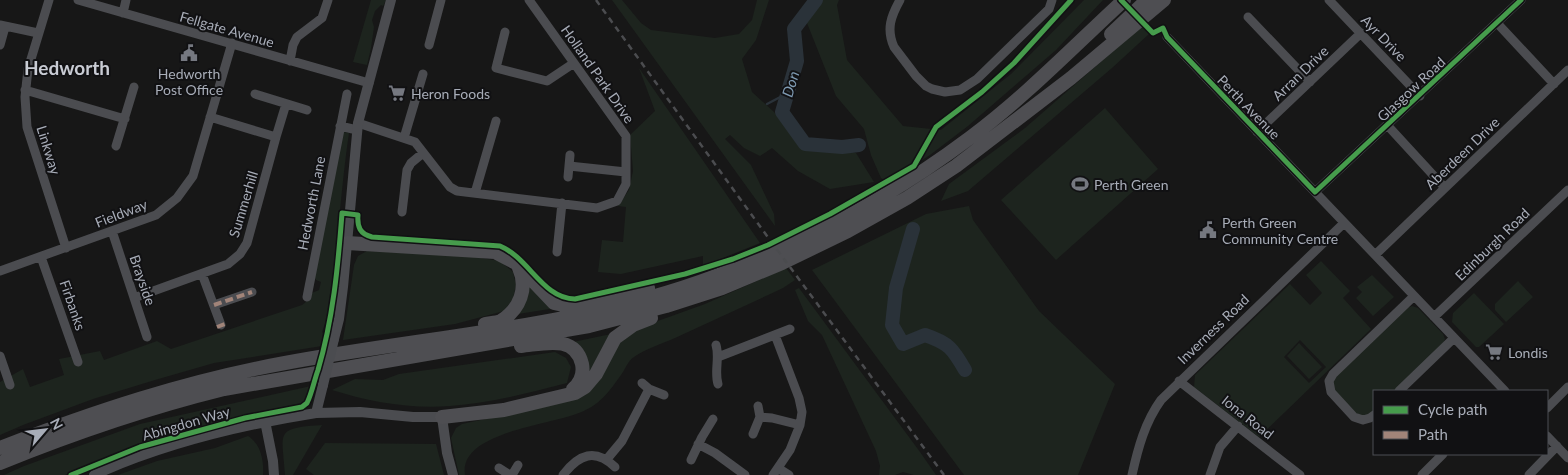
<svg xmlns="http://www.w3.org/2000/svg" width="1568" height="475" font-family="Lato,sans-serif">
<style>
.green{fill:#1d241e;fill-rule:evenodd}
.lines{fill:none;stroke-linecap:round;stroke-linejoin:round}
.stream{stroke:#2a3239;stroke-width:2.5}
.river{stroke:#2a3239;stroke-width:14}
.minor{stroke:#4b4c50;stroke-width:9}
.tertiary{stroke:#4b4c50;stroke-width:10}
.trunk{stroke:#4e4e52;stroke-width:14}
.rail{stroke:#4b4c4f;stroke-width:2.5;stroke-dasharray:6 5;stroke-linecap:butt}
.tertiary-bridge{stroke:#4b4c50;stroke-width:10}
.quiet{stroke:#a18479;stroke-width:4;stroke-dasharray:8 4;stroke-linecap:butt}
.cycleway-casing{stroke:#111113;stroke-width:8}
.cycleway{stroke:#469c4c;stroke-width:5}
.labels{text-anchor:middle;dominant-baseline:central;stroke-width:4;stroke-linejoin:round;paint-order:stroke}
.street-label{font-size:14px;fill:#a8adb8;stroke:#111113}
.poi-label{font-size:14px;fill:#a8adb8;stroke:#111113;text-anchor:start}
.water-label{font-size:15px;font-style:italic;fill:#7f9bb3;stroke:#111113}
.district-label{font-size:19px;font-weight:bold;fill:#c9ccd4;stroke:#111113}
</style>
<rect width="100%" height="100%" fill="#171717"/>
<path class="green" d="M371,0H386L383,6L381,5L375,11L372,20L374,27L371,48L367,65L353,62Z
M612,0H622L641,23L651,30L715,38L739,34L752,20L757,0H769L756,40L742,59L752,92L774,112L803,150L856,153L874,182L830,189L798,171L772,148L760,156L744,148L730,135L725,139L751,165L774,214L775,226Z
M813,0H839L837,5L847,60L903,126L941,130L1011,74L1084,0H1103L1056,50L968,126L930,155L887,182L881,178L871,155L864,129L836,96L805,18Z
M1142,26L1149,34L1112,68L968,191L941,201L949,184L1025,128Z
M639,68L760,243L703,266V256L621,274L598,272L602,240L623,242L626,207L618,206L629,190L633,171L630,135L655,111Z
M1105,108L1158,169L1056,260L1001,200Z
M343,132L349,133C343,173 340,213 336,252C334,279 332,307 322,332L326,338L322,346L214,363L155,380L93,399L23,425L0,435V382L23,369L30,387L64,375L59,359L100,351L104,360L157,341L171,349L302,305L311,298L312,293L319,290L321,282L316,280L314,276Z
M969,206L973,220L1039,311L1115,384L1078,475H964L812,270L926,214Z
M367,251L469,256L500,261L513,272L516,285L513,299L504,311L455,324L343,340L354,265L358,256Z
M1321,261L1350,291L1343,298L1371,329L1259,437L1194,387L1195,375L1290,284L1310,305L1322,293L1306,275ZM1300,340L1326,367L1309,383L1284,357Z
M786,268L795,280L783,288C747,305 711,321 675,338C664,343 643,350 634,357C629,360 626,367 623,372C609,392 600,406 576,414C548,425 458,433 465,475H459L451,438L456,428L462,424L561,403L630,331L705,304Z
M1372,275L1394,297L1373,316L1356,298L1362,292L1357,287Z
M1518,281L1533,297L1506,322L1495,310V304Z
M528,284L556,308L518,314C526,304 529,297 528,284Z
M799,288L920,452L936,475H914L903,472L895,475H879L880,466L876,451L822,335L808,321L795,290Z
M1474,293L1504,324L1479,347H1476L1452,322L1453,313Z
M1412,306L1418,308L1443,334L1445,339L1443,344L1395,391H1374V411L1369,415L1360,417L1333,389L1332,380L1407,308Z
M611,334C600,347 596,364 587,379L573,342Z
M1299,343L1322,367L1309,379L1287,356Z
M555,352L566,358L571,367L567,383C529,393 490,403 450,406C410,409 370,402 332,390L355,379L383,380L399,374Z
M311,386L307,400L298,406L245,415L125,450L65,475H4L24,466L140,424Z
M322,425L293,475H285C282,432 274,428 322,425Z
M248,436C261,444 264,461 263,475H118L157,461L215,448Z
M325,443L436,444L444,475H314L306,469Z"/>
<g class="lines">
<path class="stream" d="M767,104L786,94"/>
<path class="river" d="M816,0L794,29L797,61L782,112L805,144L842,147L859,145
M913,229L896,288L892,325L903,344L925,335C949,343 953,349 965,370"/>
<path class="minor" d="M49,0L28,69L25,97L27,127L66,248
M78,0L369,83
M900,0C891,16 886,29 894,47L916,76L926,86L932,89L945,92L960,90L977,79L1049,9L1052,0
M1329,0L1420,96
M123,13L126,0
M1248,17L1310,82
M1497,23L1554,84
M0,25L38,33
M505,32L496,68L547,81L574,63
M1167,37L1505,391
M0,45L5,27
M429,45L441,0
M290,61L293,45L297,37L322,18L328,0
M25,90L125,119
M255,94L307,110
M358,123L415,142L450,187L457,191L597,208L617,201L626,184V136L529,0
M340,126L357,130
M1388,126L1445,188
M1257,132L1361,33
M276,137L286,104
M404,138L423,74
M116,146L134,87
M569,166L626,172
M568,177L570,155
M1315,192L1521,0
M475,193L496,121
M402,212L407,170L411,163L423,153
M112,231L147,337
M557,252L562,203
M1375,255L1568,70
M41,257L78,362
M0,271L156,215L177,198L193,176L232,43
M202,274L221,325
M307,297L347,94
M134,298L228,264L240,254L247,243L276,137L210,117
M214,305L252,292
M1434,317L1568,190
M716,345C720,358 714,371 718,384
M0,356L10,385
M718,357L790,329
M1179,381L1300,475
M642,383L649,389L664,395
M1399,391L1454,338
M1547,408L1568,387
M1374,415L1370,418L1363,420L1354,417L1331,392L1329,381L1333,374L1414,296
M760,417L772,418L800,425
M753,434L760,417L758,406
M1547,436L1568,458
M698,444L715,453L745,475
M607,459L622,441L649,389
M691,460L702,437L713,419
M499,468L510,475
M778,468L789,475
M512,475L518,465
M563,475C579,454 595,448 615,467
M773,475L790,450L800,425L802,412L799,398L775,335
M1132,475C1138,448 1145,422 1161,400L1344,223
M1210,475L1220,447L1238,426
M1422,475L1443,454
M1529,475L1557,446"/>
<path class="tertiary" d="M334,339L339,319L343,287L358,123L391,0
M316,413L360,412L413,417H442L447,453L453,475
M265,421L273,461L274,475
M94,475C164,443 240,425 316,413L323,385"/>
<path class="trunk" d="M1111,34L1147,0
M347,243L495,252L516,263L554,303L572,307L648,288
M485,324C490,323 496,323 501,321C520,309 528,288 519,268
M521,346C543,344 575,334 582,364C584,374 580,383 573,389
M442,417L504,410L575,393L585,387L596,374L615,338L633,325L651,318
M0,448C93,412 186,381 285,363C429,336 578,328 716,276C807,242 894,195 971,137C1026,96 1074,46 1124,0
M0,463C74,433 147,408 224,389L589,326L666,306L722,288L782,263L848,231L907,198L956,166L1071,78L1164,0"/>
<path class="rail" d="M596,0L767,236L944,475"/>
<path class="tertiary-bridge" d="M323,385L334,339"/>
<path class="quiet" d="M214,305L252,292
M217,327L225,324"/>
<g class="cycleway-casing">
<path id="cycleway" d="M1121,0L1153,33L1163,28L1167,37L1315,192L1521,0
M71,475L140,447L245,418L302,407L307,403C312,393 314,381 318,370C333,319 338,267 342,213L358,215C357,227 360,234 372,237L500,246C529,258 543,299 575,299L685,274L733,259L768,245L830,214L914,166L936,127L982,92L1014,63L1071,0"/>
</g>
<use href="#cycleway" class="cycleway"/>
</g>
<defs>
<g id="civic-bare" transform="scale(1.35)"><path d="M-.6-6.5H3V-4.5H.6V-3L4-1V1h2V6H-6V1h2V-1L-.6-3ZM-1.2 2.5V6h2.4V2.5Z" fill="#757880" stroke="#111113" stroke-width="2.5" paint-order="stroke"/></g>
<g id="supermarket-bare" transform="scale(1.35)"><path d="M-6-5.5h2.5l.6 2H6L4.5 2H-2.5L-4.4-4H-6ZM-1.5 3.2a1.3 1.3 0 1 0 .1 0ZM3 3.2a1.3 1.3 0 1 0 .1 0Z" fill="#757880" stroke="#111113" stroke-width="2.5" paint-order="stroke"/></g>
<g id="stadium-bare" transform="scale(1.35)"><path d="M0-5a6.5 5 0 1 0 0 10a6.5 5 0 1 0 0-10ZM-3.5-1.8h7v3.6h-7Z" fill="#757880" stroke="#111113" stroke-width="2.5" paint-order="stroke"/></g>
</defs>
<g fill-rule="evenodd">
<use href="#civic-bare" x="189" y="53"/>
<use href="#supermarket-bare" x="397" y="93"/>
<use href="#stadium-bare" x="1080" y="184"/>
<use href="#civic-bare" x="1208" y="230"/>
<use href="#supermarket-bare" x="1494" y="352"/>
</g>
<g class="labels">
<g class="street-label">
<text transform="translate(227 29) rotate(16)">Fellgate Avenue</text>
<text transform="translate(1384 38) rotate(46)">Ayr Drive</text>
<text transform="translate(1300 73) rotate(-44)">Arran Drive</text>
<text transform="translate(598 74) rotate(55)">Holland Park Drive</text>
<text transform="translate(1411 89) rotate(-43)">Glasgow Road</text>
<text transform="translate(1249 107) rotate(46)">Perth Avenue</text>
<text transform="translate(49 150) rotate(73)">Linkway</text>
<text transform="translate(1462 153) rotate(-44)">Aberdeen Drive</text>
<text transform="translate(311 203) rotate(-79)">Hedworth Lane</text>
<text transform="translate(243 204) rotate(-73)">Summerhill</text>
<text transform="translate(121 213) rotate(-21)">Fieldway</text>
<text transform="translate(1492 244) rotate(-44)">Edinburgh Road</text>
<text transform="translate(143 280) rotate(71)">Brayside</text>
<text transform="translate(73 305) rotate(71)">Firbanks</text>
<text transform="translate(1213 329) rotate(-44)">Inverness Road</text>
<text transform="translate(1248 417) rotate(38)">Iona Road</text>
<text transform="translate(186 423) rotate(-16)">Abingdon Way</text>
</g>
<g class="poi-label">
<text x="189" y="73" text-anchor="middle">Hedworth<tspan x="189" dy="16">Post Office</tspan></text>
<text x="411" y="93">Heron Foods</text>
<text x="1094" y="184">Perth Green</text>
<text x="1222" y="222">Perth Green<tspan x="1222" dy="16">Community Centre</tspan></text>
<text x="1508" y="352">Londis</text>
</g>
<g class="water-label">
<text transform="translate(790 84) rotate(-73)">Don</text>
</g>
<g class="district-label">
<text x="67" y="67">Hedworth</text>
</g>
</g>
<rect x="1373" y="390" width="175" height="65" fill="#111113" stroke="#4d4f55"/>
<rect x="1383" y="406" width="25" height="8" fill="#469c4c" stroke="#4d4f55"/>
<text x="1418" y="415" font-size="15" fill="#a8adb8">Cycle path</text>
<rect x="1383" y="431" width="25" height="8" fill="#a18479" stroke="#4d4f55"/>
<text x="1418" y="440" font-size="15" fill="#a8adb8">Path</text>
<g transform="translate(45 430) rotate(62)" stroke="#111113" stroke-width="4" paint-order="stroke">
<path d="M0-4L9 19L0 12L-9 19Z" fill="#a8adb8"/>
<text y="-8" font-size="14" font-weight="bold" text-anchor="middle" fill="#a8adb8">N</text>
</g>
</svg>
